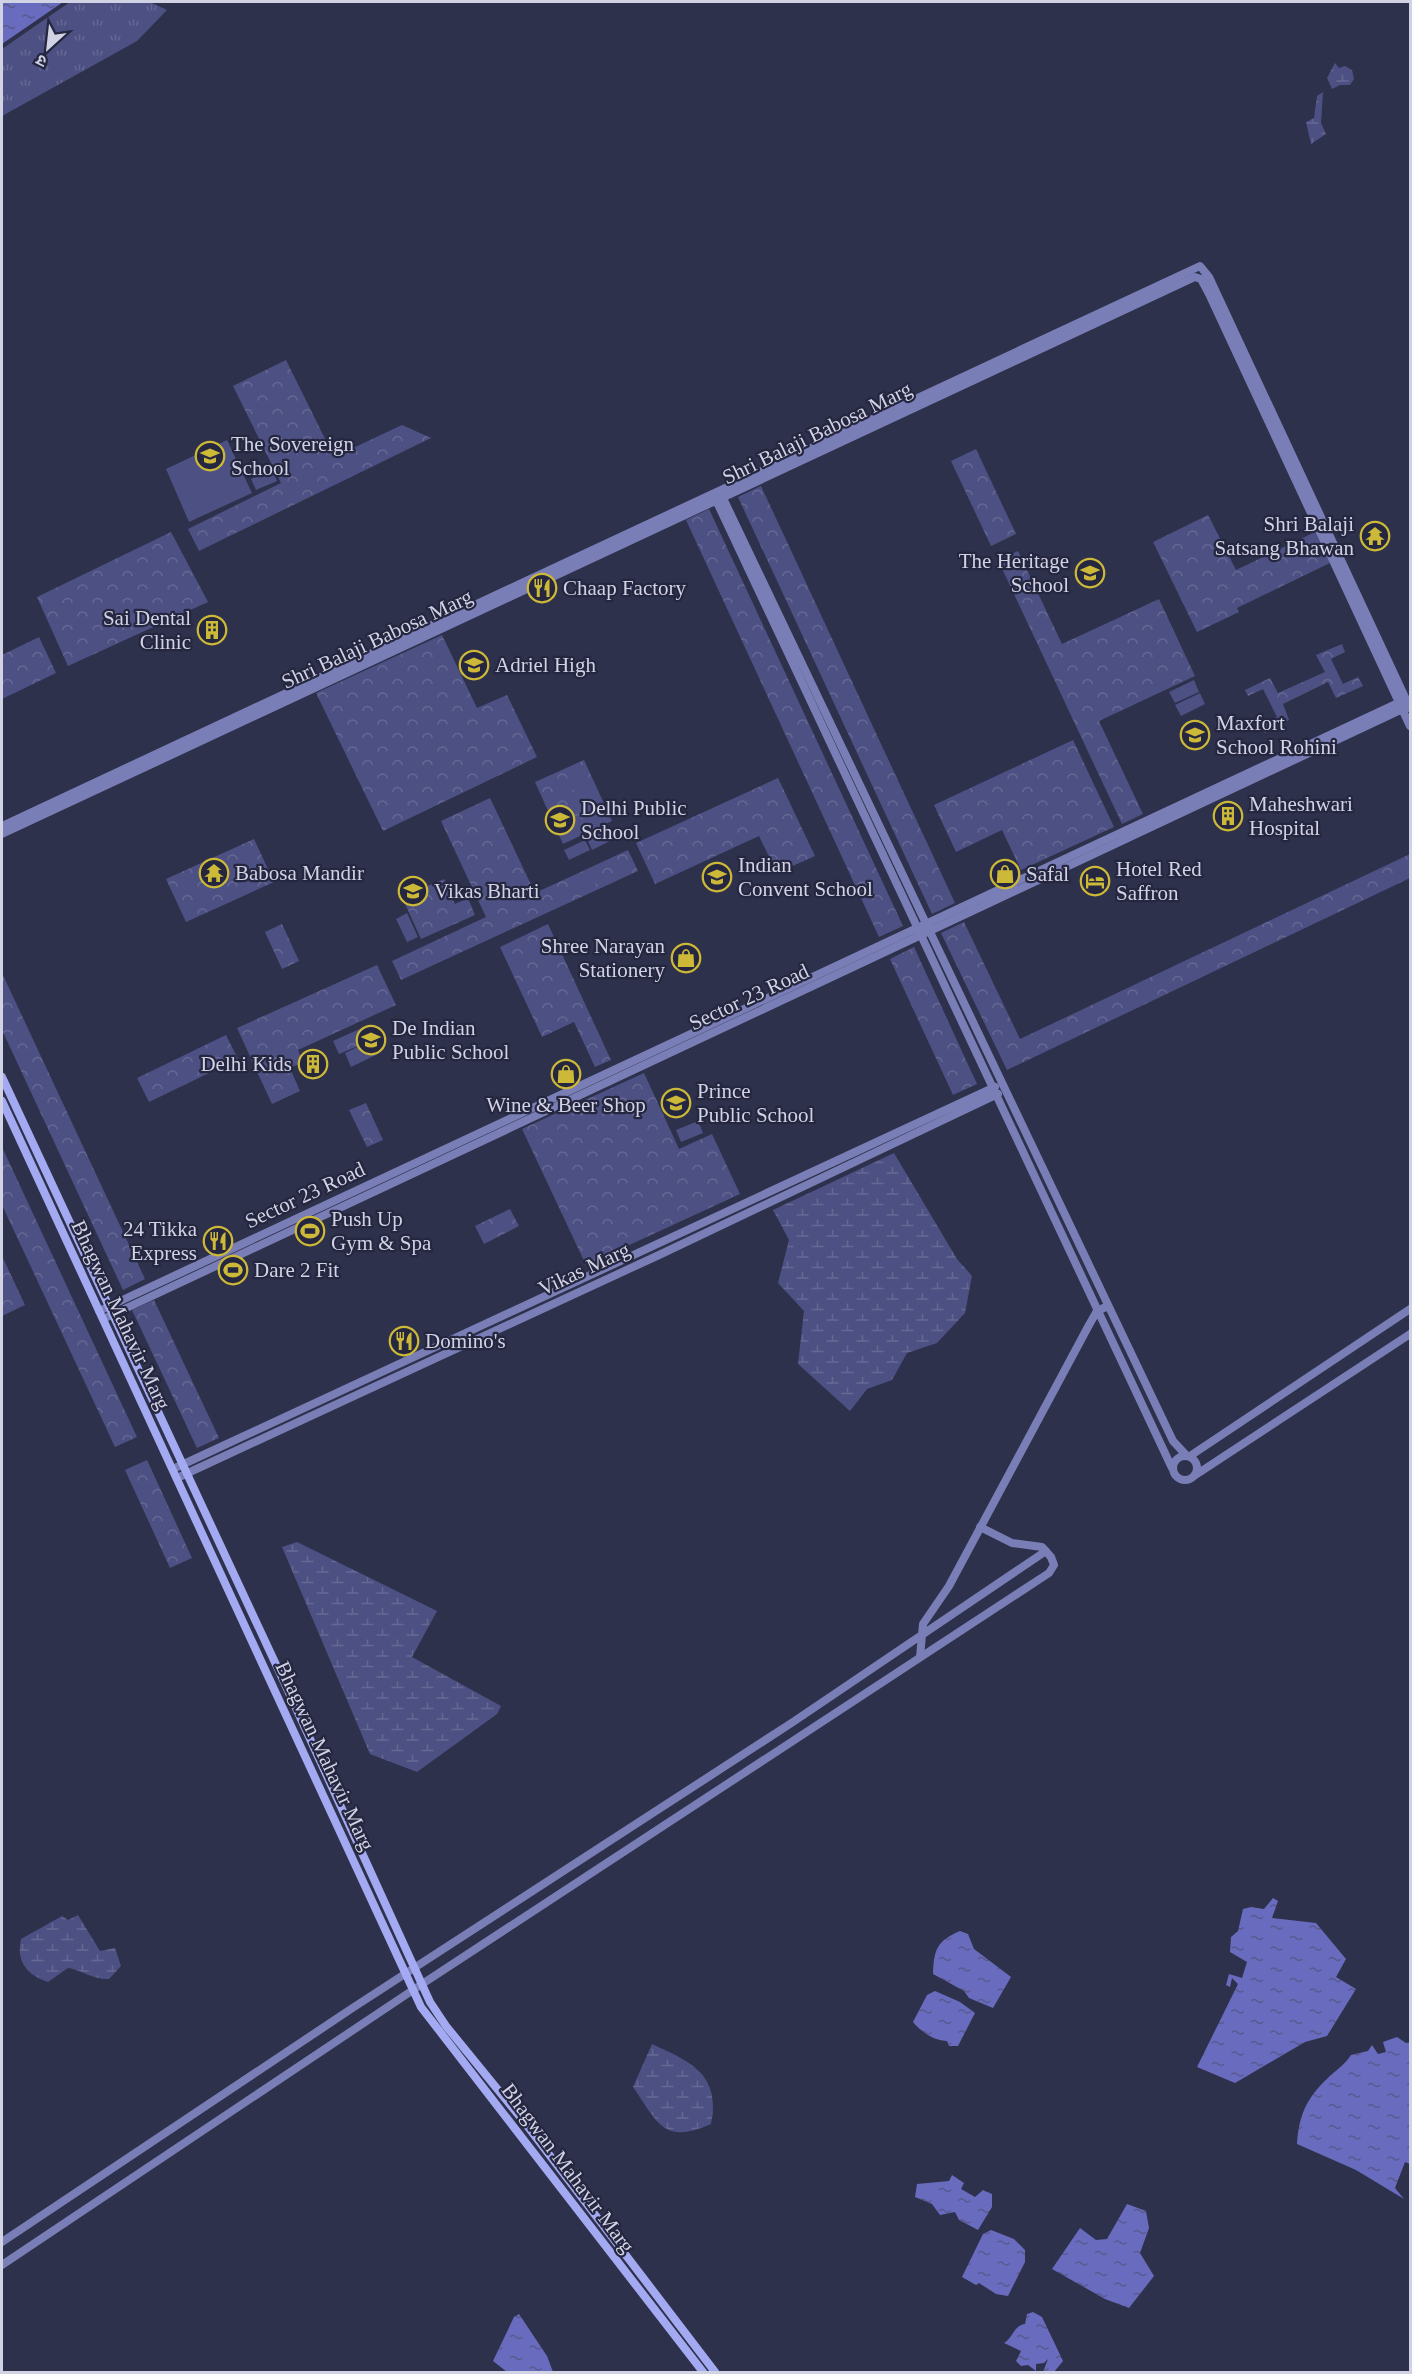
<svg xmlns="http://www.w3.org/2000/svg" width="1412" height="2374" font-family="'Times New Roman','Noto Sans Devanagari',serif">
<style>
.grass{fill:url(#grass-tufts)}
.forest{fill:url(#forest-crowns)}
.wetland{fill:url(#wetland-marsh)}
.garden{fill:#4d5083}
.water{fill:url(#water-ripples)}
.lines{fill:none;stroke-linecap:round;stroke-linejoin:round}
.tertiary{stroke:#7a7eb6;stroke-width:8}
.secondary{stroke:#a4aaf1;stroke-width:8}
.labels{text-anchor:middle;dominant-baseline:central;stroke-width:4.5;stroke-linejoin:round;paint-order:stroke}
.street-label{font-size:21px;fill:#d1d3e4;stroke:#252640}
.poi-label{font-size:21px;fill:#d1d3e4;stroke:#252640;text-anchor:start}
</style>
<defs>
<pattern id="grass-tufts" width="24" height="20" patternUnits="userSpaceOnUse" patternTransform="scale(1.5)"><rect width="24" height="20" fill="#4d5083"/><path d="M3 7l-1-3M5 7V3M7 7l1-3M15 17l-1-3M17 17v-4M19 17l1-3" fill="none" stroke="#666894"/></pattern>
<pattern id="forest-crowns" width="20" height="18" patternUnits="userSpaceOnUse" patternTransform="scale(1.5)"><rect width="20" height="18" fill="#4d5083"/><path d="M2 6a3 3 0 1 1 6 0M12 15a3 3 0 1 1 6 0" fill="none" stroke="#666894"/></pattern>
<pattern id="wetland-marsh" width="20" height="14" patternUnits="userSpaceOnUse" patternTransform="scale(1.5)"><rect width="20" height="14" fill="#4d5083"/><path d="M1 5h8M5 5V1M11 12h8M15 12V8" fill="none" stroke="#666894"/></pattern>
<pattern id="water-ripples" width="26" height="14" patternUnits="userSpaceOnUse" patternTransform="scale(1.5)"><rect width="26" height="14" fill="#686bbe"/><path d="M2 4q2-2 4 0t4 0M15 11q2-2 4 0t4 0" fill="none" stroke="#58598d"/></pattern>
</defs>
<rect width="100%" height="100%" fill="#2e314b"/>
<path class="grass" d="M70,2H150L167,10L137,41L2,116V49Z"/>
<path class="forest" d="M286,360L334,457L402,425L431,438L199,551L188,529L281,483L233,386Z
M976,449L1016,534L991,546L951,461Z
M761,486L955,903L932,914L738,497Z
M709,509L903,926L879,937L686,520Z
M1208,515L1236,570L1315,532L1330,563L1237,608L1239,612L1197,632L1153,542Z
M171,532L208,602L68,666L37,597Z
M1018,551L1062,644L1159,599L1195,676L1099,721L1143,814L1122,824L998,560Z
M442,635L477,708L507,695L537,757L383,831L316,693Z
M39,637L56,673L2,699V655Z
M1342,644L1345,652L1331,659L1343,684L1358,677L1363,686L1336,698L1328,682L1283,704L1289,720L1265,733L1260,724L1277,717L1263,689L1248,696L1245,690L1270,678L1278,693L1325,672L1316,655Z
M1073,740L1114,827L1021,870L1002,830L956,852L934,805Z
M584,760L612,821L563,844L535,782Z
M778,778L815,856L777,873L759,836L655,884L636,843Z
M490,798L535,893L628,850L638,871L401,980L392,961L486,917L441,821Z
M254,839L274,882L186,922L166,879Z
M1410,854V878L1007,1070L941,933L964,922L1020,1039Z
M444,879L455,904L468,898L475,915L421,939L402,897Z
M282,924L299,961L282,969L265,932Z
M548,924L611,1060L595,1067L574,1022L542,1037L500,947Z
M914,947L977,1084L953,1095L890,959Z
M377,965L396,1005L298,1050L303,1062L290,1068L300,1091L272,1104L237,1028Z
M2,973L145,1279L123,1290L2,1030Z
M364,1027L370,1041L339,1054L333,1041Z
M226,1035L238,1059L149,1102L137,1078Z
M644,1073L679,1149L712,1134L740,1194L586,1265L522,1129Z
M366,1103L383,1140L367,1147L349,1110Z
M2,1147L137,1437L115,1447L2,1205Z
M510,1209L519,1226L484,1244L475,1226Z
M2,1256L25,1305L2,1316Z
M154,1300L219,1438L197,1448L132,1310Z
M147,1460L192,1558L170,1568L125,1470Z"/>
<path class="wetland" d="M1335,63L1339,68L1345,66L1352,70L1354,79L1350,85H1340L1332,89L1327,78Z
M1323,92L1321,123L1326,134L1311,144L1306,122L1314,118L1317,96Z
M894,1153L957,1259L972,1276L965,1313L937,1343L907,1353L892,1380L867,1389L850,1411L798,1364L804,1311L778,1283L789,1240L773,1210Z
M297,1542L437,1611L412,1657L501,1706L497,1714L417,1772L370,1754L282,1547Z
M78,1915L100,1951L115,1948L121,1966L109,1979C90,1979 85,1971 68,1968L48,1982C27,1975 16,1962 21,1939L62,1916L68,1920Z
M652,2044C691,2062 721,2074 711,2124C663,2145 658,2123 633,2087Z"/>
<path class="garden" d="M227,440L252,493L189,522L166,469Z
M272,470L277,481L256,490L251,479Z
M1194,680L1199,692L1175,703L1169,692Z
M1200,693L1205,704L1181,716L1175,705Z
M583,766L608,819L591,827L566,774Z
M607,830L612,840L592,850L587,839Z
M585,840L590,850L569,860L564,850Z
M593,872L597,883L575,893L570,883Z
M407,913L418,937L407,942L396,919Z
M370,1041L376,1055L351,1067L345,1053Z
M698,1121L703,1133L681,1142L676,1130Z"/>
<path class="water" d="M2,2H63L2,44Z
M1273,1898L1278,1901L1272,1918L1316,1923L1346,1959L1336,1977L1356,1989L1327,2036L1305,2042L1235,2083L1197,2067L1238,1984L1232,1978L1230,1987L1226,1985L1229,1974L1242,1978L1247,1962L1230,1952L1231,1937L1238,1931L1243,1909L1251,1907L1264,1909Z
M960,1931L968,1934L974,1949L1011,1977L993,2008L969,1998L964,1991L933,1974C934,1949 937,1941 960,1931Z
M935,1991L960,2002L975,2013L958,2046H949L947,2041C935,2041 921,2032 913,2022L927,1995Z
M1397,2037L1406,2043L1410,2042V2164L1405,2162L1395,2188L1404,2199L1356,2170L1297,2144C1299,2113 1308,2096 1331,2075C1339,2068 1345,2064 1351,2055L1368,2051L1372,2045L1378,2054L1386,2052L1383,2042Z
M952,2175L964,2183L961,2189L975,2197L983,2190L992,2194V2207L978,2230L959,2220L955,2212L940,2215L932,2204L915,2197L917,2184L949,2181Z
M1127,2204L1146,2211L1149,2228L1140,2253L1154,2276L1129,2308L1105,2299L1052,2269L1080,2228L1096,2240L1107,2239Z
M991,2230L1014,2239L1025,2250V2262L1008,2296L996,2294L979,2283L976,2285L962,2277L983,2234Z
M1033,2312L1042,2317L1063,2361L1054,2372H1043L1048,2359L1044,2363L1036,2364V2371L1028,2365L1021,2366L1016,2361L1021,2351L1004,2343C1013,2338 1014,2325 1025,2324L1027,2314Z
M519,2314L547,2356L553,2372H507L493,2361L514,2317Z"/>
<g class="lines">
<path class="tertiary" d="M721,494L1173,1441L1187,1456
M715,498L1172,1468
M2,826L1200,266L1209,277L1410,708
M2,834L1195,277L1201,279L1210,296L1410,726
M99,1311L1402,701
M103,1319L1405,708
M1190,1456L1410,1309
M1173 1468a12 12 0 1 1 24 0a12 12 0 1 1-24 0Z
M173,1469L995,1087
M1194,1476L1410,1334
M177,1478L659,1255L998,1094
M920,1657L923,1624L949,1586L1089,1325L1097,1311L1108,1306
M2,2242L354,2007L793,1722L1046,1551
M2,2265L413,1990L1049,1573L1054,1565L1051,1557L1042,1547L1012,1543L980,1527"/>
<path class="secondary" d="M2,1077L279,1671L430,2002L446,2026L525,2123L715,2372
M2,1101L421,2007L703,2372"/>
</g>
<defs>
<g id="school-ring" transform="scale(1.5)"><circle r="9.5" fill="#252640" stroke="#cdb938" stroke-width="1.5"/><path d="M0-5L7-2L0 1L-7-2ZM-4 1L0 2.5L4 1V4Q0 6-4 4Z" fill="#cdb938"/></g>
<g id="temple-ring" transform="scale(1.5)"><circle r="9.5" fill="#252640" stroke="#cdb938" stroke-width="1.5"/><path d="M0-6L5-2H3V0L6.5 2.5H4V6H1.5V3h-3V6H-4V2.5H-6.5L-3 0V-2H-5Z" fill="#cdb938"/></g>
<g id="restaurant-ring" transform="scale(1.5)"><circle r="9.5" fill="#252640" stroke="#cdb938" stroke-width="1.5"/><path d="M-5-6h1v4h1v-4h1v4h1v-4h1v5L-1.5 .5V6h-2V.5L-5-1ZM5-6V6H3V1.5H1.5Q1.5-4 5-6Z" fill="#cdb938"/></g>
<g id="building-ring" transform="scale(1.5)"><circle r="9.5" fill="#252640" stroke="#cdb938" stroke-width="1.5"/><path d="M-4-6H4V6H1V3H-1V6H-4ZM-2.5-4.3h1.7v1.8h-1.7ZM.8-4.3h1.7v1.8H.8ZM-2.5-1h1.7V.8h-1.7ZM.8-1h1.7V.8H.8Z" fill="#cdb938"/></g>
<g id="shop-ring" transform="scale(1.5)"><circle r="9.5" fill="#252640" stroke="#cdb938" stroke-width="1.5"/><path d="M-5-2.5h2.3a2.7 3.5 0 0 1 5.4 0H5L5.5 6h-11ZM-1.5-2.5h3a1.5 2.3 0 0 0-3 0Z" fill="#cdb938"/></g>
<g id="hotel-ring" transform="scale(1.5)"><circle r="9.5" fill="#252640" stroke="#cdb938" stroke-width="1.5"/><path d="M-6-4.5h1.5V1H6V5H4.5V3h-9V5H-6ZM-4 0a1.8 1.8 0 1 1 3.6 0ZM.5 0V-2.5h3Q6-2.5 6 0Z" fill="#cdb938"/></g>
<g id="stadium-ring" transform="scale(1.5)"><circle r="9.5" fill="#252640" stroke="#cdb938" stroke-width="1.5"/><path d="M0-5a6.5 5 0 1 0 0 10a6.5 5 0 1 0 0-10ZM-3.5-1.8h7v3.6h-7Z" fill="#cdb938"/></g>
</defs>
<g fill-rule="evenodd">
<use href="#school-ring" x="210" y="456"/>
<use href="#temple-ring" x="1375" y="536"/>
<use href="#school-ring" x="1090" y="573"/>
<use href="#restaurant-ring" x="542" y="588"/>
<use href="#building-ring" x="212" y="630"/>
<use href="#school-ring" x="474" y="665"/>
<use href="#school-ring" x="1195" y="735"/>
<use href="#building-ring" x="1228" y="816"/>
<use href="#school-ring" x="560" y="820"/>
<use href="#temple-ring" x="214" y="873"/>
<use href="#shop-ring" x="1005" y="874"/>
<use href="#school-ring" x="717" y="877"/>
<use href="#hotel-ring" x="1095" y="881"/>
<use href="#school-ring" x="413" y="891"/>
<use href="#shop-ring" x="686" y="958"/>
<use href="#school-ring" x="371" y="1040"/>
<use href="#building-ring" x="313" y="1064"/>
<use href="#shop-ring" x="566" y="1074"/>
<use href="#school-ring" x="676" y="1103"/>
<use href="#stadium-ring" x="310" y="1231"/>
<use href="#restaurant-ring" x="218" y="1241"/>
<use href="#stadium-ring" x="233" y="1270"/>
<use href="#restaurant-ring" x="404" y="1341"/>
</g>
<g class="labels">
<g class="street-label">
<text transform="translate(817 433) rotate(-26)">Shri Balaji Babosa Marg</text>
<text transform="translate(377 639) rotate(-25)">Shri Balaji Babosa Marg</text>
<text transform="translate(749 997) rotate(-25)">Sector 23 Road</text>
<text transform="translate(305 1195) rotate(-25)">Sector 23 Road</text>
<text transform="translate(584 1269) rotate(-25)">Vikas Marg</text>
<text transform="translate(121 1315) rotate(65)">Bhagwan Mahavir Marg</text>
<text transform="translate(325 1756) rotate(65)">Bhagwan Mahavir Marg</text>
<text transform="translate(568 2168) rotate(53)">Bhagwan Mahavir Marg</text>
</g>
<g class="poi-label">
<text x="231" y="444">The Sovereign<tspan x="231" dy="24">School</tspan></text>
<text x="1354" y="524" text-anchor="end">Shri Balaji<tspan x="1354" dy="24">Satsang Bhawan</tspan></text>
<text x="1069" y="561" text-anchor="end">The Heritage<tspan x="1069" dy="24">School</tspan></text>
<text x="563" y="588">Chaap Factory</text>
<text x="191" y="618" text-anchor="end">Sai Dental<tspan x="191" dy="24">Clinic</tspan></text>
<text x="495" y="665">Adriel High</text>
<text x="1216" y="723">Maxfort<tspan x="1216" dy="24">School Rohini</tspan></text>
<text x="1249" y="804">Maheshwari<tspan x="1249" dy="24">Hospital</tspan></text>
<text x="581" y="808">Delhi Public<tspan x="581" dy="24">School</tspan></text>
<text x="738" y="865">Indian<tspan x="738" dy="24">Convent School</tspan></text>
<text x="1116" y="869">Hotel Red<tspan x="1116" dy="24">Saffron</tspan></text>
<text x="235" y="873">Babosa Mandir</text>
<text x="1026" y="874">Safal</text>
<text x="434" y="891">Vikas Bharti</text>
<text x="665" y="946" text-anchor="end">Shree Narayan<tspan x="665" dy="24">Stationery</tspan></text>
<text x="392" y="1028">De Indian<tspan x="392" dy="24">Public School</tspan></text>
<text x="292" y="1064" text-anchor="end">Delhi Kids</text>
<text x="697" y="1091">Prince<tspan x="697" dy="24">Public School</tspan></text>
<text x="566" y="1105" text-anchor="middle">Wine &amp; Beer Shop</text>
<text x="331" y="1219">Push Up<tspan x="331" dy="24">Gym &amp; Spa</tspan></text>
<text x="197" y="1229" text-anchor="end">24 Tikka<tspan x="197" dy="24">Express</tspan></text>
<text x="254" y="1270">Dare 2 Fit</text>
<text x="425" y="1341">Domino's</text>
</g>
</g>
<rect width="1412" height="2374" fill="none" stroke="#d1d3e4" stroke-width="6"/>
<g transform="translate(48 48) rotate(207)" stroke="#252640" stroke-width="4.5" paint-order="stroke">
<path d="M0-4.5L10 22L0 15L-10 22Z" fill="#d1d3e4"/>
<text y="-9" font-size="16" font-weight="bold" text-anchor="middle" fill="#d1d3e4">उ</text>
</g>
</svg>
